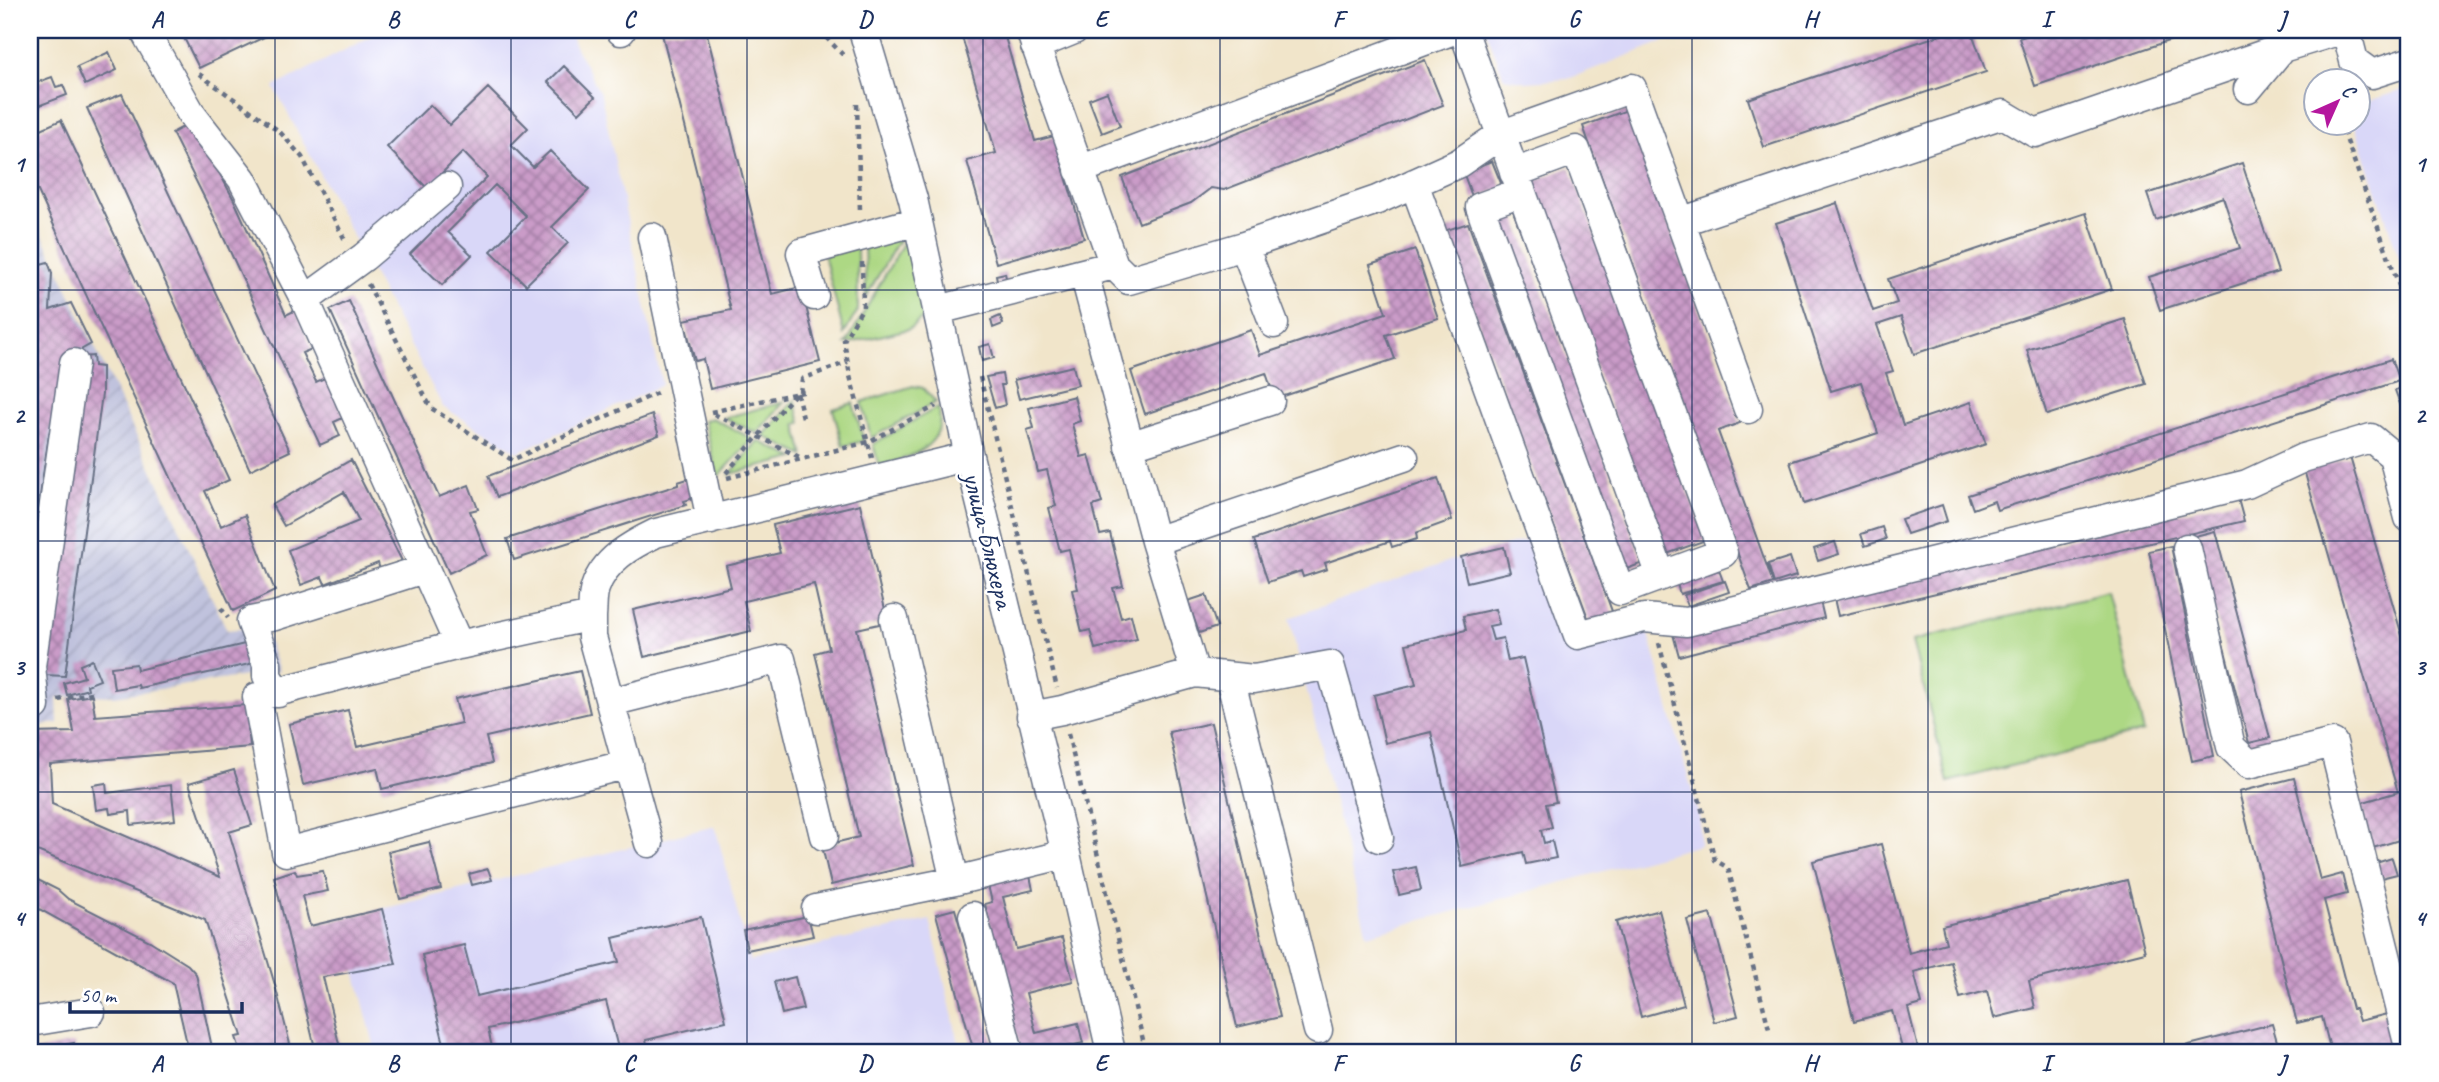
<svg xmlns="http://www.w3.org/2000/svg" width="2439" height="1082" font-family="Caveat,sans-serif">
<style>
.built{fill:#d9d7f8}
.industrial{fill:url(#industrial-furrows)}
.grass{fill:#add884;stroke:#648471;stroke-width:2}
.building{fill:url(#building-cross-hatch)}
.lines{fill:none;stroke-linecap:round;stroke-linejoin:round}
.minor-casing{stroke:#666f84;stroke-width:31}
.path{stroke:#666f84;stroke-width:4.5;stroke-dasharray:5 5;stroke-linecap:butt}
.minor{stroke:#fff;stroke-width:28}
.grid{fill:none;stroke:#1b2f5e;stroke-width:2;stroke-opacity:0.55}
.labels{text-anchor:middle;dominant-baseline:central;stroke-width:5;stroke-linejoin:round;paint-order:stroke}
.street-label{font-size:28px;fill:#1b2f5e;stroke:#fff}
.neatline{fill:none;stroke:#1b2f5e;stroke-width:2.5}
.grid-label{font-size:23px;text-anchor:middle;font-weight:bold;fill:#1b2f5e}
</style>
<defs>
<pattern id="industrial-furrows" width="10" height="10" patternUnits="userSpaceOnUse" patternTransform="scale(1.75)"><rect width="10" height="10" fill="#c0c2dd"/><path d="M-1 1l2-2M0 10L10 0M9 11l2-2" fill="none" stroke="#a4a7c0"/></pattern>
<pattern id="building-cross-hatch" width="8" height="8" patternUnits="userSpaceOnUse" patternTransform="scale(1.75)"><rect width="8" height="8" fill="#ca9bc8"/><path d="M0 0l8 8M0 8l8-8" fill="none" stroke="#a37fa6"/></pattern>
</defs>
<rect width="100%" height="100%" fill="#fff"/>
<filter id="ink" filterUnits="userSpaceOnUse"><feTurbulence type="fractalNoise" baseFrequency=".0143" numOctaves="2"/><feDisplacementMap in="SourceGraphic" scale="14" xChannelSelector="R" yChannelSelector="G"/><feConvolveMatrix kernelMatrix="1 2 1 2 8 2 1 2 1" color-interpolation-filters="sRGB"/></filter>
<filter id="wash" filterUnits="userSpaceOnUse"><feTurbulence type="fractalNoise" baseFrequency=".00686" numOctaves="4" result="noise"/><feDisplacementMap in="SourceGraphic" scale="28" xChannelSelector="R" yChannelSelector="G"/><feGaussianBlur stdDeviation="1.57" result="paint"/><feColorMatrix in="noise" values="0 0 0 0 0 0 0 0 0 0 0 0 0 0 0 0 0 1.4 0 .05"/><feComposite in="paint" operator="in"/></filter>
<g filter="url(#wash)">
<rect width="100%" height="100%" fill="#f1e5ca"/>
<path class="built" d="M383,30H569L574,44L601,95L662,385L518,452L443,407L274,87Z
M1486,30H1693L1568,79L1527,82L1504,78Z
M2409,88V288L2354,123L2358,122L2359,104Z
M1527,540L1568,647L1647,627L1700,820V845L1367,935L1289,618L1461,557Z
M715,826L750,961L930,920L961,1052H376L355,971L396,964L382,909Z"/>
<path class="industrial" d="M30,208L227,630L263,627L279,671L114,696L90,695L57,698L58,723L30,727Z"/>
<path class="grass" d="M910,231L924,317L909,329L846,344Z
M901,236L866,297L864,246Z
M857,248L858,310L844,334L824,255Z
M913,386L923,388L936,402L871,438L862,402Z
M795,400L801,423L796,424L804,456L763,436Z
M784,402L757,433L724,418L727,417Z
M853,403L864,441L843,446L833,409Z
M938,407C949,447 908,458 879,466L873,444Z
M712,418L753,439L718,477L704,421Z
M758,441L795,458L730,474Z
M2108,592L2144,732L1948,782L1912,641Z"/>
<g id="blocks">
<path class="building" d="M180,30H279L199,68Z
M661,30H706L772,294L801,287L820,362L710,389L703,359L695,361L684,320L731,310Z
M960,30H1003L1035,141L1054,136L1084,238L996,263L967,161L996,153Z
M1955,30H1971L1986,72L1764,147L1748,99Z
M2045,30H2201L2035,86L2019,38Z
M109,52L117,70L85,85L77,67Z
M1425,60L1443,105L1224,190L1211,188L1191,203L1139,223L1122,177Z
M564,66L595,97L579,113L548,82Z
M52,77L56,87L63,85L67,95L30,109V85Z
M488,88L528,128L511,145L533,167L550,151L589,190L552,227L568,243L526,285L491,251L526,216L495,185L448,232L472,255L442,285L410,254L487,177L463,152L427,188L387,147L430,105L450,125Z
M1107,92L1120,126L1102,133L1089,99Z
M122,94L290,451L250,470L87,108Z
M1627,110L1740,423L1718,431L1773,583L1751,590L1583,126Z
M61,120L229,480L205,491L221,526L245,515L275,591L233,611L30,174V134Z
M192,122L234,200L286,315L296,310L312,349L302,353L316,382L327,377L345,417L334,422L340,436L320,445L214,217L172,133Z
M1492,161L1503,188L1473,199L1463,172Z
M2242,163L2278,272L2160,310L2149,277L2240,248L2223,197L2156,220L2147,194Z
M1570,167L1706,540L1664,555L1528,183Z
M1837,203L1873,311L1897,303L1888,279L2086,213L2112,289L1914,354L1901,317L1877,325L1893,371L1886,373L1903,425L1971,402L1986,444L1804,504L1790,462L1878,433L1861,382L1831,391L1776,223Z
M1512,208L1643,563L1621,571L1490,217Z
M1468,223L1613,614L1590,623L1444,231Z
M30,244H32L33,266L48,262L52,273L50,310L71,303L91,344L70,356L67,355L49,435L31,556L30,301L33,281L30,274Z
M1415,250L1438,318L1386,335L1395,359L1275,399L1266,373L1145,414L1131,371L1251,330L1260,355L1386,313L1370,265Z
M1005,273L1007,283L998,285L996,275Z
M349,301L439,497L469,485L478,509L470,511L487,555L449,573L330,310Z
M1000,316L1003,324L993,328L991,320Z
M2125,319L2146,384L2047,415L2027,350Z
M990,344L994,358L982,361L979,347Z
M93,356L94,366L102,367V394L65,676L44,675L83,370L82,357Z
M2391,359L2399,381L1997,510L1994,501L1973,509L1968,495Z
M1073,366L1078,385L1019,399L1014,380Z
M1002,374L1004,385H1001L1005,405L995,408L986,377Z
M2409,385V413L2404,415L2395,390Z
M1074,396L1080,421L1072,424L1081,457L1089,455L1102,503L1093,506L1100,535L1110,533L1123,586L1113,588L1121,618L1131,615L1137,639L1095,649L1090,630L1082,632L1072,590L1078,589L1069,549L1060,551L1049,508L1056,506L1047,470L1038,472L1027,430L1034,428L1029,408Z
M652,415L659,435L497,497L488,476Z
M2350,457L2409,660V837L2373,848L2360,803L2398,792L2304,470Z
M351,460L402,561L380,570L378,563L325,584L322,577L301,585L288,550L359,521L344,492L284,526L272,505Z
M694,477L700,496L684,501L686,505L514,560L507,539L678,485V482Z
M1438,478L1452,520L1416,533L1417,539L1392,547L1390,541L1325,563L1327,569L1303,577L1301,571L1268,582L1254,540Z
M2238,499L2244,521L1838,616L1833,594Z
M860,504L888,622L857,629L914,865L831,885L822,846L859,837L815,653L829,649L814,584L744,601L751,631L644,657L633,610L731,587L726,566L780,553L773,525Z
M1942,505L1947,521L1907,534L1901,519Z
M1882,527L1886,539L1865,546L1861,534Z
M2215,531L2270,738L2249,743L2195,536Z
M1835,542L1839,554L1818,561L1814,549Z
M2171,546L2214,756L2192,761L2149,551Z
M1504,547L1510,572L1467,582L1461,557Z
M1790,557L1796,576L1774,583L1768,564Z
M1719,570L1723,581L1680,594L1677,584Z
M1725,581L1729,592L1688,606L1684,595Z
M1206,595L1217,627L1199,633L1188,601Z
M1819,597L1824,618L1679,656L1673,634Z
M1495,609L1499,624L1489,626L1493,640L1503,638L1508,661L1523,658L1556,802L1546,804L1552,827L1541,830L1544,843L1552,841L1556,858L1526,864L1523,852L1462,867L1431,732L1385,743L1374,695L1416,685L1406,644L1466,630L1463,616Z
M253,642L259,662L139,688L138,685L114,689L111,667L136,664L137,670Z
M92,660L100,680L87,685L88,689L67,695L64,683L84,677L80,665Z
M580,671L590,713L486,737L492,763L382,789L377,768L303,785L289,724L348,710L357,747L461,723L455,699Z
M92,695L95,716L246,705L250,747L50,764L52,804L220,877L189,783L234,770L252,825L229,832L275,985L292,1052H241L236,1037L242,1036L205,920L30,848V733L74,732L68,699Z
M1211,723L1280,1017L1237,1027L1169,732Z
M2294,778L2320,880L2342,874L2347,894L2324,900L2352,1009H2355L2359,1021L2395,1012L2403,1045L2373,1052H2331L2322,1017L2297,1023L2239,792Z
M106,783L107,793L171,785L175,820L131,825L130,811L110,814L109,808L96,810L93,785Z
M429,842L441,889L400,899L388,852Z
M1881,844L1909,953L1946,943L1942,926L2127,880L2145,952L2029,981L2035,1008L1994,1018L1987,991L1960,998L1951,962L1914,972L1922,1004L1908,1008L1919,1052H1903L1892,1011L1854,1021L1813,861Z
M2392,858L2397,874L2377,879L2373,864Z
M1416,867L1421,890L1399,895L1393,872Z
M488,869L492,880L472,885L469,874Z
M295,870L297,875L323,871L328,891L302,896L310,926L382,909L396,964L323,977L341,1052H316L274,877Z
M1029,871L1033,890L1003,897L1016,949L1062,938L1073,981L1026,993L1036,1033L1078,1023L1083,1043L1045,1052H1021L985,904L992,902L987,881Z
M30,876L58,890L68,899L150,941L188,965L196,974L213,1052H189L173,983L30,904Z
M955,909L990,1032L995,1052H974L936,914Z
M1659,910L1684,1005L1641,1017L1616,922Z
M1711,914L1738,1016L1714,1022L1687,920Z
M808,916L813,936L747,950L743,930Z
M701,917L726,1021L646,1040L649,1052H619L606,1001L488,1029L493,1052H446L422,955L464,945L477,996L619,962L613,938Z
M795,977L803,1009L782,1014L774,982Z
M2272,1024L2280,1052H2165V1051Z
M74,1043L76,1052H35V1051Z"/>
</g>
</g>
<g filter="url(#ink)">
<use href="#blocks" fill-opacity="0" stroke="#666f84" stroke-width="2"/>
<g class="lines">
<g class="minor-casing">
<path id="minor" d="M144,30L192,115L242,179L305,300L459,645
M621,30V31
M863,30L913,199L969,456L1066,854L1111,1052
M1030,30L1114,265
M1463,30L1661,576
M2346,30L2354,61L2372,74L2409,62
M1035,46L1074,30
M2248,89L2282,48L2341,30
M1079,170L1454,30
M1514,173L1576,150L1723,553L1620,591L1480,207L1521,192
M1414,183L1578,635L1644,618L1687,622L2247,484L2303,458L2371,438L2393,456
M1680,222L2003,114L2035,133L2282,48
M652,237L711,520
M1244,246L1274,324
M1084,273L1155,541L1195,673
M814,296L801,253L918,221
M305,300L364,257L447,187
M938,310L1114,265L1129,280L1244,246L1377,200L1459,163L1500,135L1632,88L1748,409
M1129,446L1270,401
M2409,451L2393,456L2409,518
M1155,541L1404,457
M2187,548L2231,747L2249,764L2333,743L2409,1047
M592,616V637L649,843
M894,619L955,881
M1230,678L1318,1030
M278,693L267,676V664L251,621L275,616L424,569
M611,702L781,659L824,836
M30,710L35,706L31,666L74,363
M1031,716L1062,710L1195,673L1254,679L1330,665L1379,838
M628,764L286,852L257,697L459,645L592,616C593,607 592,596 595,588C604,560 631,545 656,533L969,456
M816,909L955,881L1066,854
M973,916L1009,1052
M30,1022L91,1012"/>
</g>
<path class="path" d="M819,30L843,55
M199,74L279,131L302,157L346,242
M857,104L860,211
M2340,122L2409,313
M862,262L863,307L844,340L850,376L872,458
M368,284L431,408L512,460L659,392
M980,377L1057,688
M800,392L802,379L848,362
M797,393L804,422
M711,412L807,391
M714,414L803,459
M726,473L796,393
M727,478L868,442L936,406
M221,608L228,618
M1659,643L1715,860L1728,868L1769,1029
M58,700L95,692
M1068,734L1146,1052"/>
<use href="#minor" class="minor"/>
</g>
</g>
<path class="grid" d="M275,30V1052M511,30V1052M747,30V1052M983,30V1052M1220,30V1052M1456,30V1052M1692,30V1052M1928,30V1052M2164,30V1052M30,290H2409M30,541H2409M30,792H2409"/>
<g class="labels">
<g class="street-label">
<text transform="translate(989 540) rotate(76)">улица Блюхера</text>
</g>
</g>
<rect width="2439" height="1082" fill="none" stroke="#fff" stroke-width="77"/>
<g transform="translate(2337 102) rotate(45)"><circle r="33" fill="#ffffff" stroke="#a4acbf" stroke-width="2"/>
<path d="M0-5L12 26L0 18L-12 26Z" fill="#b5179e"/>
<text y="-10" font-size="19" font-weight="bold" text-anchor="middle" fill="#1b2f5e">С</text>
</g>
<path d="M70 1002v10h172v-10" fill="none" stroke="#1b2f5e" stroke-width="3.5"/>
<text x="80" y="1002" font-size="21" fill="#1b2f5e" stroke="#ffffff" stroke-width="5" paint-order="stroke">50 m</text>
<rect x="38" y="38" width="2362" height="1006" class="neatline"/>
<g class="grid-label">
<text x="157" y="27">A</text>
<text x="393" y="27">B</text>
<text x="629" y="27">C</text>
<text x="865" y="27">D</text>
<text x="1101" y="27">E</text>
<text x="1338" y="27">F</text>
<text x="1574" y="27">G</text>
<text x="1810" y="27">H</text>
<text x="2046" y="27">I</text>
<text x="2282" y="27">J</text>
<text x="19" y="172">1</text>
<text x="2420" y="172">1</text>
<text x="19" y="423">2</text>
<text x="2420" y="423">2</text>
<text x="19" y="675">3</text>
<text x="2420" y="675">3</text>
<text x="19" y="926">4</text>
<text x="2420" y="926">4</text>
<text x="157" y="1071">A</text>
<text x="393" y="1071">B</text>
<text x="629" y="1071">C</text>
<text x="865" y="1071">D</text>
<text x="1101" y="1071">E</text>
<text x="1338" y="1071">F</text>
<text x="1574" y="1071">G</text>
<text x="1810" y="1071">H</text>
<text x="2046" y="1071">I</text>
<text x="2282" y="1071">J</text>
</g>
</svg>
